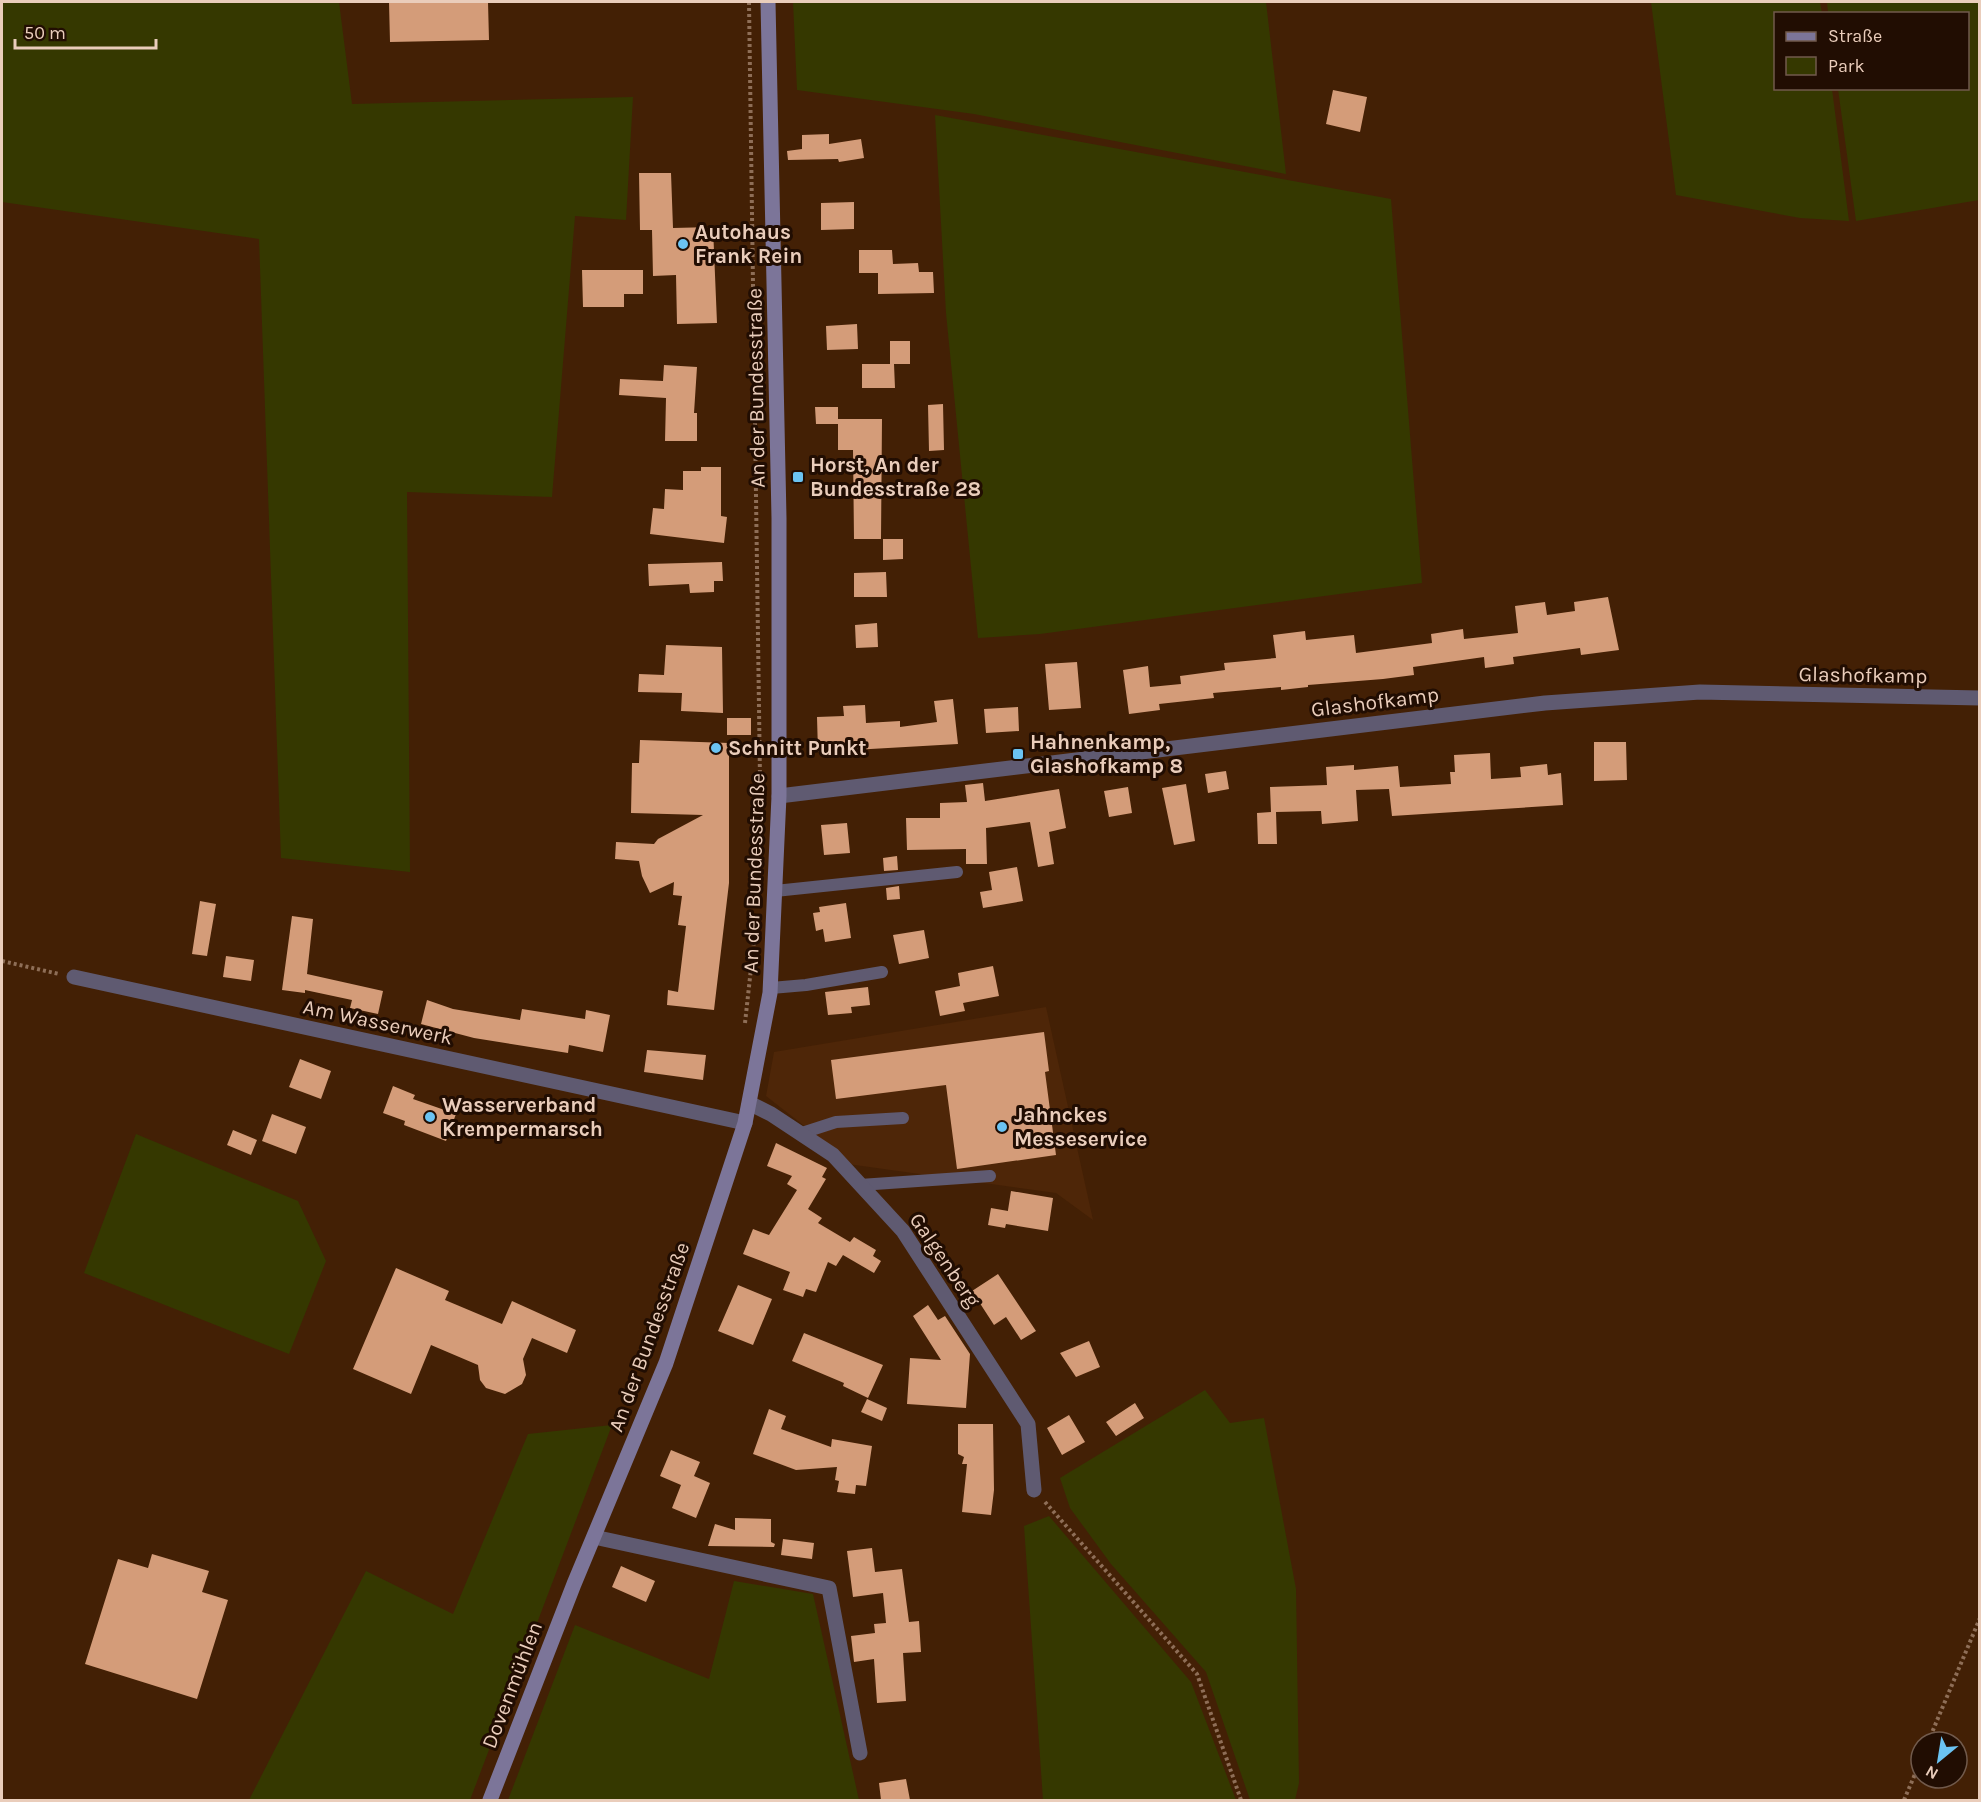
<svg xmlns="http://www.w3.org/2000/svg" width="1981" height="1802" font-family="Karla,sans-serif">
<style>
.built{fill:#4e2608}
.green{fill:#353800}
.building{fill:#d49c79}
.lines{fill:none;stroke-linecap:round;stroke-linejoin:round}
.path{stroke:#8e6e57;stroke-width:4;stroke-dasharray:3 3;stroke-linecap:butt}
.service{stroke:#5f5a71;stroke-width:12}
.minor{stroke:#5f5a71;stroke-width:15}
.secondary{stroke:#7c7599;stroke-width:15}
.poi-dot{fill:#6bc3f2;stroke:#210d02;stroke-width:2}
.labels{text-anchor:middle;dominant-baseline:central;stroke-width:6;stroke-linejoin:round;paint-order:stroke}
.poi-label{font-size:21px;font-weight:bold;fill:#eacdbb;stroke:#210d02;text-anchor:start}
.street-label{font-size:21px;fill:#eacdbb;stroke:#210d02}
</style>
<rect width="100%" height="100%" fill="#432005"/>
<path class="built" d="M1046,1007L1093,1220L1056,1193L848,1164L835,1150L766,1096L774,1052Z"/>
<path class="green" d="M2,2H339L352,104L633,97L626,220L575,216L552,497L407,492L410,872L281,858L259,239L2,202Z
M793,2H1266L1286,174L974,114L797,90Z
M1651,2H1820L1822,13L1776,14V88L1832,89L1849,221L1800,218L1676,195Z
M1827,2H1979V200L1856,221L1838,89L1968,88V14L1828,13Z
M935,115L1391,199L1422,583L1040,634L978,638L946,313Z
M136,1134L298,1201L326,1261L289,1354L84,1273Z
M1205,1390L1230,1423L1264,1418L1296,1589L1299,1783L1295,1800H1250L1206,1672L1111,1564L1070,1508L1060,1478Z
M612,1425L470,1800H249L366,1571L453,1614L528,1434Z
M1049,1516L1191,1682L1236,1800H1043L1024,1526Z
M734,1581L813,1594L859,1800H508L575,1625L709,1679Z"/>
<path class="building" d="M389,2H488L489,40L390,42Z
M1333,90L1367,97L1360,132L1326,124Z
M829,134V144L861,139L864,158L839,162L838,159L788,160L787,151L802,149V135Z
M639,173H671L673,228L713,227L717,323L677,324L676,275L653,276L652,230H640Z
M854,202V229L821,230V203Z
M859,250H892L893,264L918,263L919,272H933L934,293L878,294V273H859Z
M582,270H643V294H624V307H583Z
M857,324L858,349L827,350L826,326Z
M890,341H910V364H894L895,388H862V364H890Z
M664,365L697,367L694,413H697V441H665L666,398L619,395L620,379L663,381Z
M943,404L944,450L929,451L928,405Z
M815,407H838V419H882L881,539H854L853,450H838V424H816Z
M701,467H721V516L727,517L724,543L650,534L653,508L664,509L665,489L683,490V471H701Z
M883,539H903V559L883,560Z
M722,562L723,581H714V592L690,593L689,584L649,586L648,564Z
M886,572L887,597H854V573Z
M1608,597L1619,650L1581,655L1580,648L1513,657L1514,664L1485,668L1484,657L1413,667L1414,675L1383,679L1308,685V687L1281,690V687L1213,693L1214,698L1159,704L1160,710L1129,714L1123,670L1148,666L1150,687L1181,684L1180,676L1225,670L1224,663L1276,658L1273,635L1305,631L1306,640L1354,635L1356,653L1432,643L1431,634L1463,629L1464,639L1518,633L1515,606L1545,602L1547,615L1575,611L1574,602Z
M877,623L878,647L856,648L855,625Z
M666,645L722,647L723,713L681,711L682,693L638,692L639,674L664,675Z
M1077,662L1081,708L1049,710L1045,664Z
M953,699L958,744L818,752L817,717L844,716L843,706L865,705L866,723L900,721V727L937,722L934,701Z
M1018,707L1019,731L986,733L984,709Z
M727,718H751V735H727Z
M640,740L729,743V883L714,1010L667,1005L668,990L678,992L686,926L678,925L682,896L673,895L674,882L650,893L642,876L639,861L615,859L616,842L654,844L658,839L703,815L631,813L632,763H639Z
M1594,742H1626L1627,780L1594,781Z
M1490,753L1491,779L1521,777L1520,767L1547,764L1548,775L1561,773L1563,805L1392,816L1389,789L1356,790L1358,821L1322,824L1321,811L1276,812L1277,844H1258L1257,813L1271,812L1270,787L1327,785L1326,767L1354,765V770L1398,766L1400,787L1451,784L1450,772H1455L1454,755Z
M1226,771L1229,789L1208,793L1205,774Z
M983,783L985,801L1059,789L1066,828L1049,832L1054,864L1038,867L1030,822L986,828L987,864H966V849L907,850L906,818H940V803L967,802L965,785Z
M1186,784L1195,841L1174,845L1162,788Z
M1128,787L1132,813L1109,817L1104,791Z
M847,823L850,853L824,855L821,825Z
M897,856L898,870L884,871L883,858Z
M1017,867L1023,901L983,908L980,892L992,890L989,872Z
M899,886L900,899L887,900L886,888Z
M200,901L216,904L207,956L192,954Z
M846,903L851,938L825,942L823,929L816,931L813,913L820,912L819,907Z
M292,916L313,919L307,974L383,991L378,1014L350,1008L352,1000L305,990V993L282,990Z
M924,930L929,958L899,964L893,935Z
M226,956L254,960L251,981L223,977Z
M993,966L999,996L963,1003L965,1011L940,1016L935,991L960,986L958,973Z
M868,987L870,1005L851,1007L852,1013L828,1015L825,992Z
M427,1000L453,1009L520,1020L522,1009L585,1019L586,1010L610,1015L603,1052L569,1045L568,1053L474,1038L421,1024Z
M1044,1032L1049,1071L1045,1072L1056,1155L957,1169L946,1085L836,1099L831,1060Z
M647,1050L706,1055L703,1080L644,1072Z
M300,1059L331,1071L321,1099L289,1087Z
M393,1086L415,1095L413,1099L456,1114L446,1141L404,1125L405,1121L383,1113Z
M272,1114L306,1127L296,1154L262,1141Z
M233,1130L257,1140L251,1155L227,1145Z
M776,1143L827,1168L822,1177L826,1179L808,1209L822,1218L818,1223L850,1242L854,1237L876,1250L873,1256L881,1261L874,1273L843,1255L836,1266L828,1262L816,1292L806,1289L803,1297L783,1290L790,1272L743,1254L753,1229L769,1235L797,1190L787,1184L792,1176L767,1166Z
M1011,1191L1053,1198L1048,1231L1006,1224L1005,1228L988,1225L991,1208L1008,1211L1006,1223Z
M396,1268L449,1291L445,1300L502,1324L512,1301L576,1330L567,1353L532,1338L523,1359L526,1375L522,1384L505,1394L486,1388L480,1380L478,1365L431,1345L411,1394L353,1369Z
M998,1274L1036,1331L1021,1340L1006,1317L994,1325L972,1291Z
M738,1285L772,1299L753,1345L718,1331Z
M928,1305L938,1320L945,1316L970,1354L966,1408L907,1404L910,1358L941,1360L913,1316Z
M804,1333L883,1365L868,1398L843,1386L844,1383L792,1361Z
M1089,1341L1100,1367L1076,1377L1060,1353Z
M867,1399L887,1408L882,1421L861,1412Z
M1135,1403L1144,1418L1116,1436L1106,1422Z
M769,1409L786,1416L781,1429L831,1447L832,1439L872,1446L866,1486L856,1485L855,1494L837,1492L839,1481L835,1480L837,1467L796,1470L753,1454Z
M1069,1415L1085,1442L1062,1455L1047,1428Z
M958,1424H993L994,1490L991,1515L962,1512L967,1464H962L964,1457L958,1454Z
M671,1450L700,1462L694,1476L710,1483L696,1518L672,1508L681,1485L660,1476Z
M735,1518L771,1519V1542L775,1544L774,1547L708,1546L715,1524L735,1530Z
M783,1539L814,1543L812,1559L781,1555Z
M872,1548L875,1572L902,1569L909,1622L919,1621L921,1652L903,1653L906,1701L877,1703L874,1659L854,1662L851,1636L875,1633L874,1624L886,1623L883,1593L853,1597L847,1551Z
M152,1554L209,1571L202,1592L228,1600L197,1699L85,1664L118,1559L148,1568Z
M621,1566L655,1581L646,1602L612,1587Z
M906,1779L910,1800H881L879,1783Z"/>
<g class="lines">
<path class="path" d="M749,2L760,778
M2,961L59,974
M745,1023L754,941
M1045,1502L1197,1674L1241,1800
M1928,1742L1980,1618
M1904,1800L1921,1760"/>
<path class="service" d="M775,891L957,872
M771,988L806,985L882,972
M802,1133L836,1122L903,1118
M860,1185L990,1176"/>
<path class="minor" d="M779,796L1545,703L1700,692L1980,698
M74,977L745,1123
M751,1104L771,1114L833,1155L903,1231L1028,1424L1034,1490
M594,1537L829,1588L860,1753"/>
<path class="secondary" d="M490,1800L574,1584L666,1363L745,1123L770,993L779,796V518L768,2"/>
</g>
<g class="poi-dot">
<circle cx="683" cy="244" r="6"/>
<rect x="792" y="471" width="12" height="12" rx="3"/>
<circle cx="716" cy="748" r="6"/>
<rect x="1012" y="748" width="12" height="12" rx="3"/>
<circle cx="430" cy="1117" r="6"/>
<circle cx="1002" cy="1127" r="6"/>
</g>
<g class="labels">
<g class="poi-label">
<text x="695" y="232">Autohaus<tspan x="695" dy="24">Frank Rein</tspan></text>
<text x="810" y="465">Horst, An der<tspan x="810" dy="24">Bundesstraße 28</tspan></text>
<text x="1030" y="742">Hahnenkamp,<tspan x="1030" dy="24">Glashofkamp 8</tspan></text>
<text x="728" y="748">Schnitt Punkt</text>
<text x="442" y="1105">Wasserverband<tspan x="442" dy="24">Krempermarsch</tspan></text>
<text x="1014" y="1115">Jahnckes<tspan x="1014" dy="24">Messeservice</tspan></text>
</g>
<g class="street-label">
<text transform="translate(756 388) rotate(-91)">An der Bundesstraße</text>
<text transform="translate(1863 675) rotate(1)">Glashofkamp</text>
<text transform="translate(1375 702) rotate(-7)">Glashofkamp</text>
<text transform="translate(754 873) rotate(-88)">An der Bundesstraße</text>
<text transform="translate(378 1022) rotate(12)">Am Wasserwerk</text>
<text transform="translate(945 1260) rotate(56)">Galgenberg</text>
<text transform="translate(649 1337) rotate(-70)">An der Bundesstraße</text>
<text transform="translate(512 1685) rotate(-69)">Dovenmühlen</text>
</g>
</g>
<rect width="1981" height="1802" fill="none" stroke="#eacdbb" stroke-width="6"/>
<rect x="1774" y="12" width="195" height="78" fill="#210d02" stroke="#715a4c" stroke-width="1.5"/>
<rect x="1786" y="32" width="30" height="9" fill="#7c7599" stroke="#715a4c" stroke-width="1.5"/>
<text x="1828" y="42" font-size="18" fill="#eacdbb">Straße</text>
<rect x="1786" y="57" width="30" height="18" fill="#353800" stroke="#715a4c" stroke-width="1.5"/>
<text x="1828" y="72" font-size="18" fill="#eacdbb">Park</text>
<g transform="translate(1939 1760) rotate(210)"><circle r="28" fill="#210d02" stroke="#715a4c" stroke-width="1.5"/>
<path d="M0-4.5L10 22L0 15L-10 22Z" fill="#6bc3f2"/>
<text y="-9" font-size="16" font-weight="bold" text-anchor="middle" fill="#eacdbb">N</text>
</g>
<path d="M15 39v9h141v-9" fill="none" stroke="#eacdbb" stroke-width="3"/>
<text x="24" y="39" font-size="18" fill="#eacdbb" stroke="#210d02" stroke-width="4.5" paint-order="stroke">50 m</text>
</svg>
